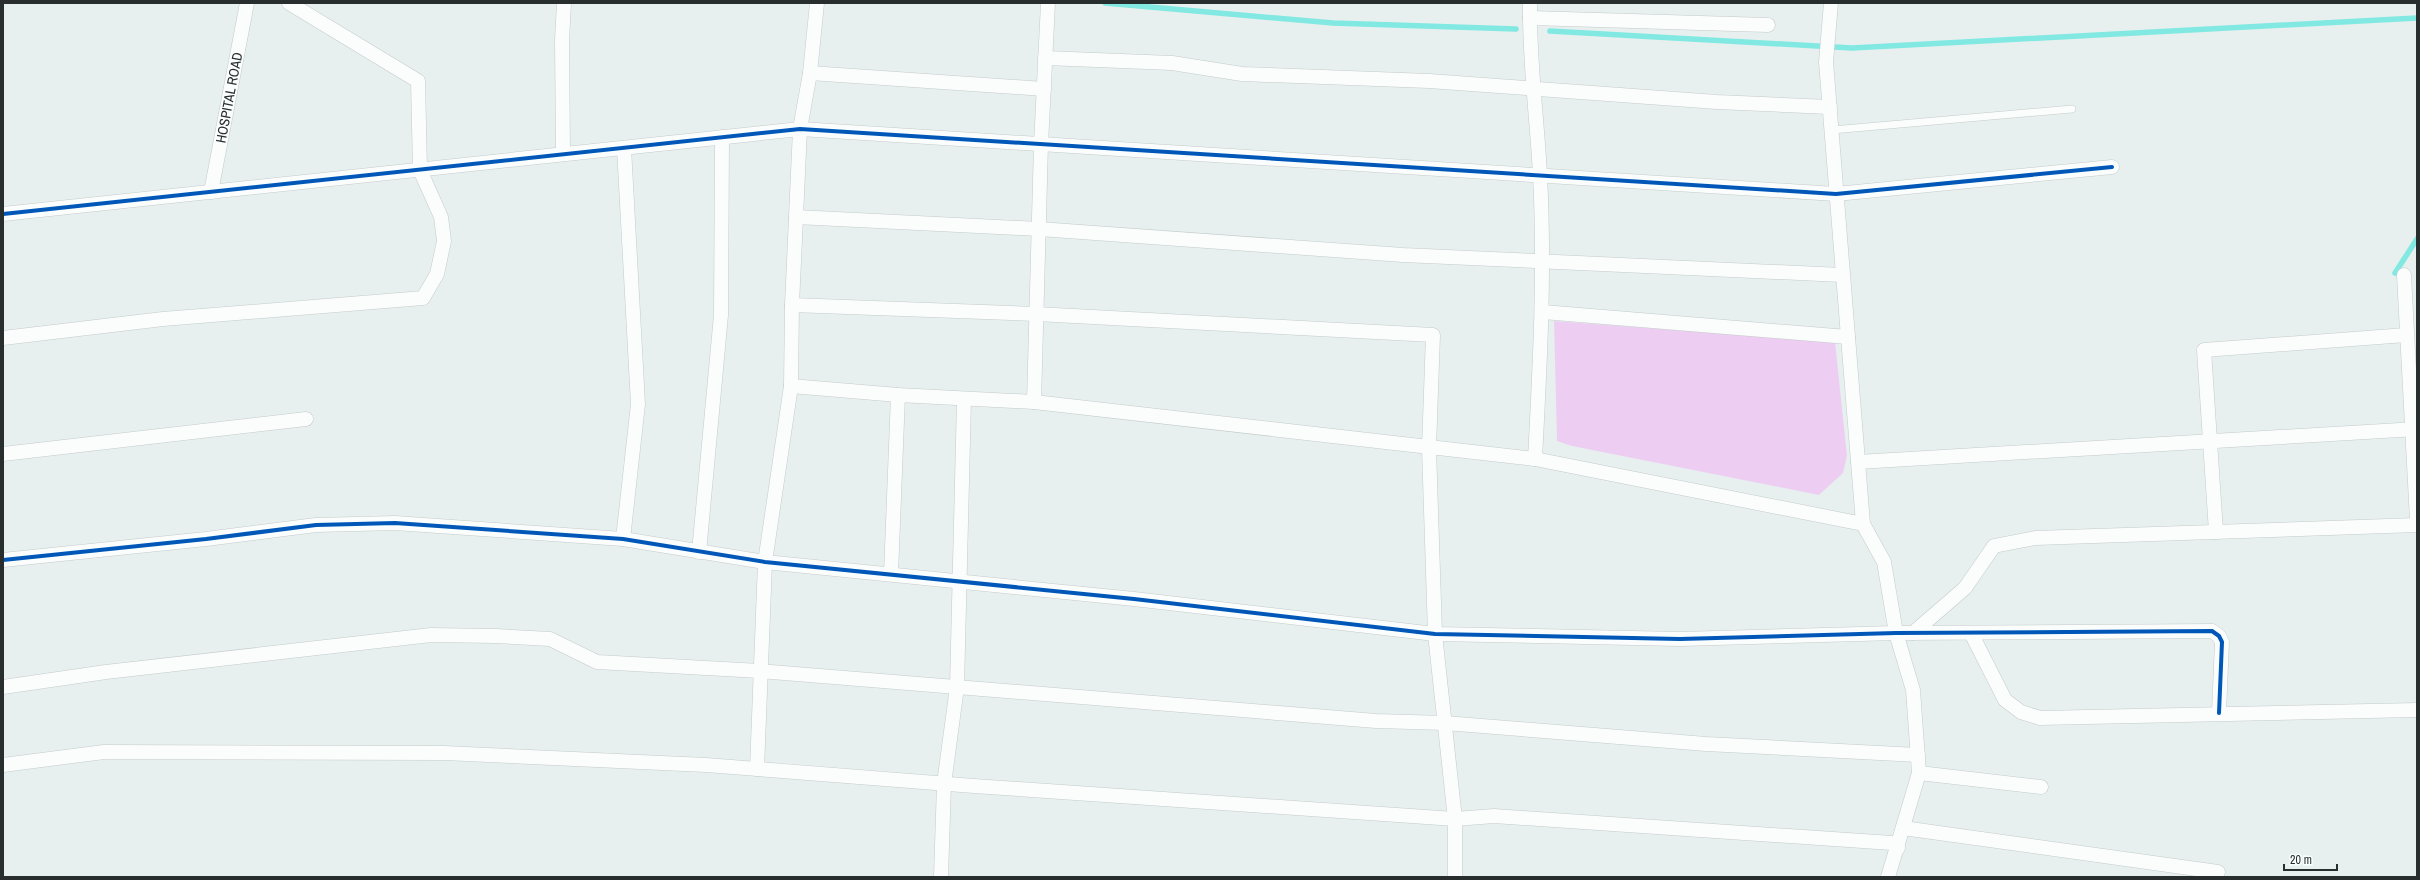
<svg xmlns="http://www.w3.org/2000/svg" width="2420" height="880" font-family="'Archivo Narrow',sans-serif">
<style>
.green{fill:#edcef2}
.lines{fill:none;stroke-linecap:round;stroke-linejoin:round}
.stream{stroke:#82e8e2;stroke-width:5.5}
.lane-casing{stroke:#c4cbca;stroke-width:8}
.street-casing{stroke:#c4cbca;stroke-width:15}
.lane{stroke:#fbfdfd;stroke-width:7}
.street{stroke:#fbfdfd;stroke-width:14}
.cycleway-casing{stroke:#f8fefe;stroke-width:6}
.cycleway{stroke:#0057b8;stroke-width:4}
.labels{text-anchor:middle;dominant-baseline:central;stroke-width:4;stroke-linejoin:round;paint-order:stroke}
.street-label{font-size:14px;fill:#282e2e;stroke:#f8fefe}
</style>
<rect width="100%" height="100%" fill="#e7f0ef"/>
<path class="green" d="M1554,321L1835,342L1847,456L1843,473L1819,495L1572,446L1557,441Z"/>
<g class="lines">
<path class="stream" d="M1105,3L1333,23L1516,29
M1550,31L1852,48L2417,18
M2395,273L2417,239"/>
<g class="lane-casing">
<path id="lane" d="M1832,130L2072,109"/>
</g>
<g class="street-casing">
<g id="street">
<path d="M1530,3C1529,61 1537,117 1540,175C1545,270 1540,364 1535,459"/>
<path d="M1831,3L1826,62L1863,524L1884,562L1896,633L1913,690L1919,773L1888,877"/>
<path d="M1530,18L1768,25"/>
<path d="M1045,58L1172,63L1242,74L1429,81L1717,102L1830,107"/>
<path d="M810,73L1044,89"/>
<path d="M563,154L562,40L564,3"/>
<path id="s1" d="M211,192L247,3"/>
<path d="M3,214L800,129L1836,194L2112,167"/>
<path d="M796,217L1039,229L1403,255L1842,275"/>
<path d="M2404,275L2417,520"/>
<path d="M792,305L1036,314L1433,335L1429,448L1435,634L1455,819V877"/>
<path d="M1543,312L1848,337"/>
<path d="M3,338L163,319L423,298L437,274L444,241L441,217L420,170L418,81L289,3"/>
<path d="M791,386L898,395L1034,402L1535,459L1863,524"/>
<path d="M1034,402L1041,144L1048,3"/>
<path d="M3,454L306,419"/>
<path d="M1858,462L2417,429"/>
<path d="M2216,532L2204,350L2406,335"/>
<path d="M623,539L638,404L624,148"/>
<path d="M699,552L721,315L722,137"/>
<path d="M3,560L206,539L316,525L395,523L623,539L765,562L1134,599L1435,634L1680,639L1896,633L2212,631L2219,636L2222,642L2219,713"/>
<path d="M891,574L898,395"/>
<path d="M1913,633L1965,588L1994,546L2035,538L2417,525"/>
<path d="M1971,633L2005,700L2021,712L2040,718L2417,710"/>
<path d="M3,687L106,672L431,635L496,636L550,639L597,662L760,671L1376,721L1445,723L1706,744L1918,755"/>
<path d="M3,765L104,752L444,753L706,765L974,786L1455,819L1494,816L1892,843L1898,848"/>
<path d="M757,769L765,562L791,386L792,305L800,129L810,73L817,3"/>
<path d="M1919,773L2041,787"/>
<path d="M1903,828L2218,872"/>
<path d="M941,877L944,784L957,687L964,399"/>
</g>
</g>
<use href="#lane" class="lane"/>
<use href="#street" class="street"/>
<g class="cycleway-casing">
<path id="cycleway" d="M3,214L800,129L1836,194L2112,167
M3,560L206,539L316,525L395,523L623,539L765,562L1134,599L1435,634L1680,639L1896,633L2212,631L2219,636L2222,642L2219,713"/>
</g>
<use href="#cycleway" class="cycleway"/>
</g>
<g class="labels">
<g class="street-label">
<text stroke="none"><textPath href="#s1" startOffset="96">HOSPITAL ROAD</textPath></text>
</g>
</g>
<rect width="2420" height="880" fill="none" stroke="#282e2e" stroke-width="8"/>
<path d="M2284 864v6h53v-6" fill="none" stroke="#282e2e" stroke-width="2"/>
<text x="2290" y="864" font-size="12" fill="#282e2e" stroke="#f8fefe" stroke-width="3" paint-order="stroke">20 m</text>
</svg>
